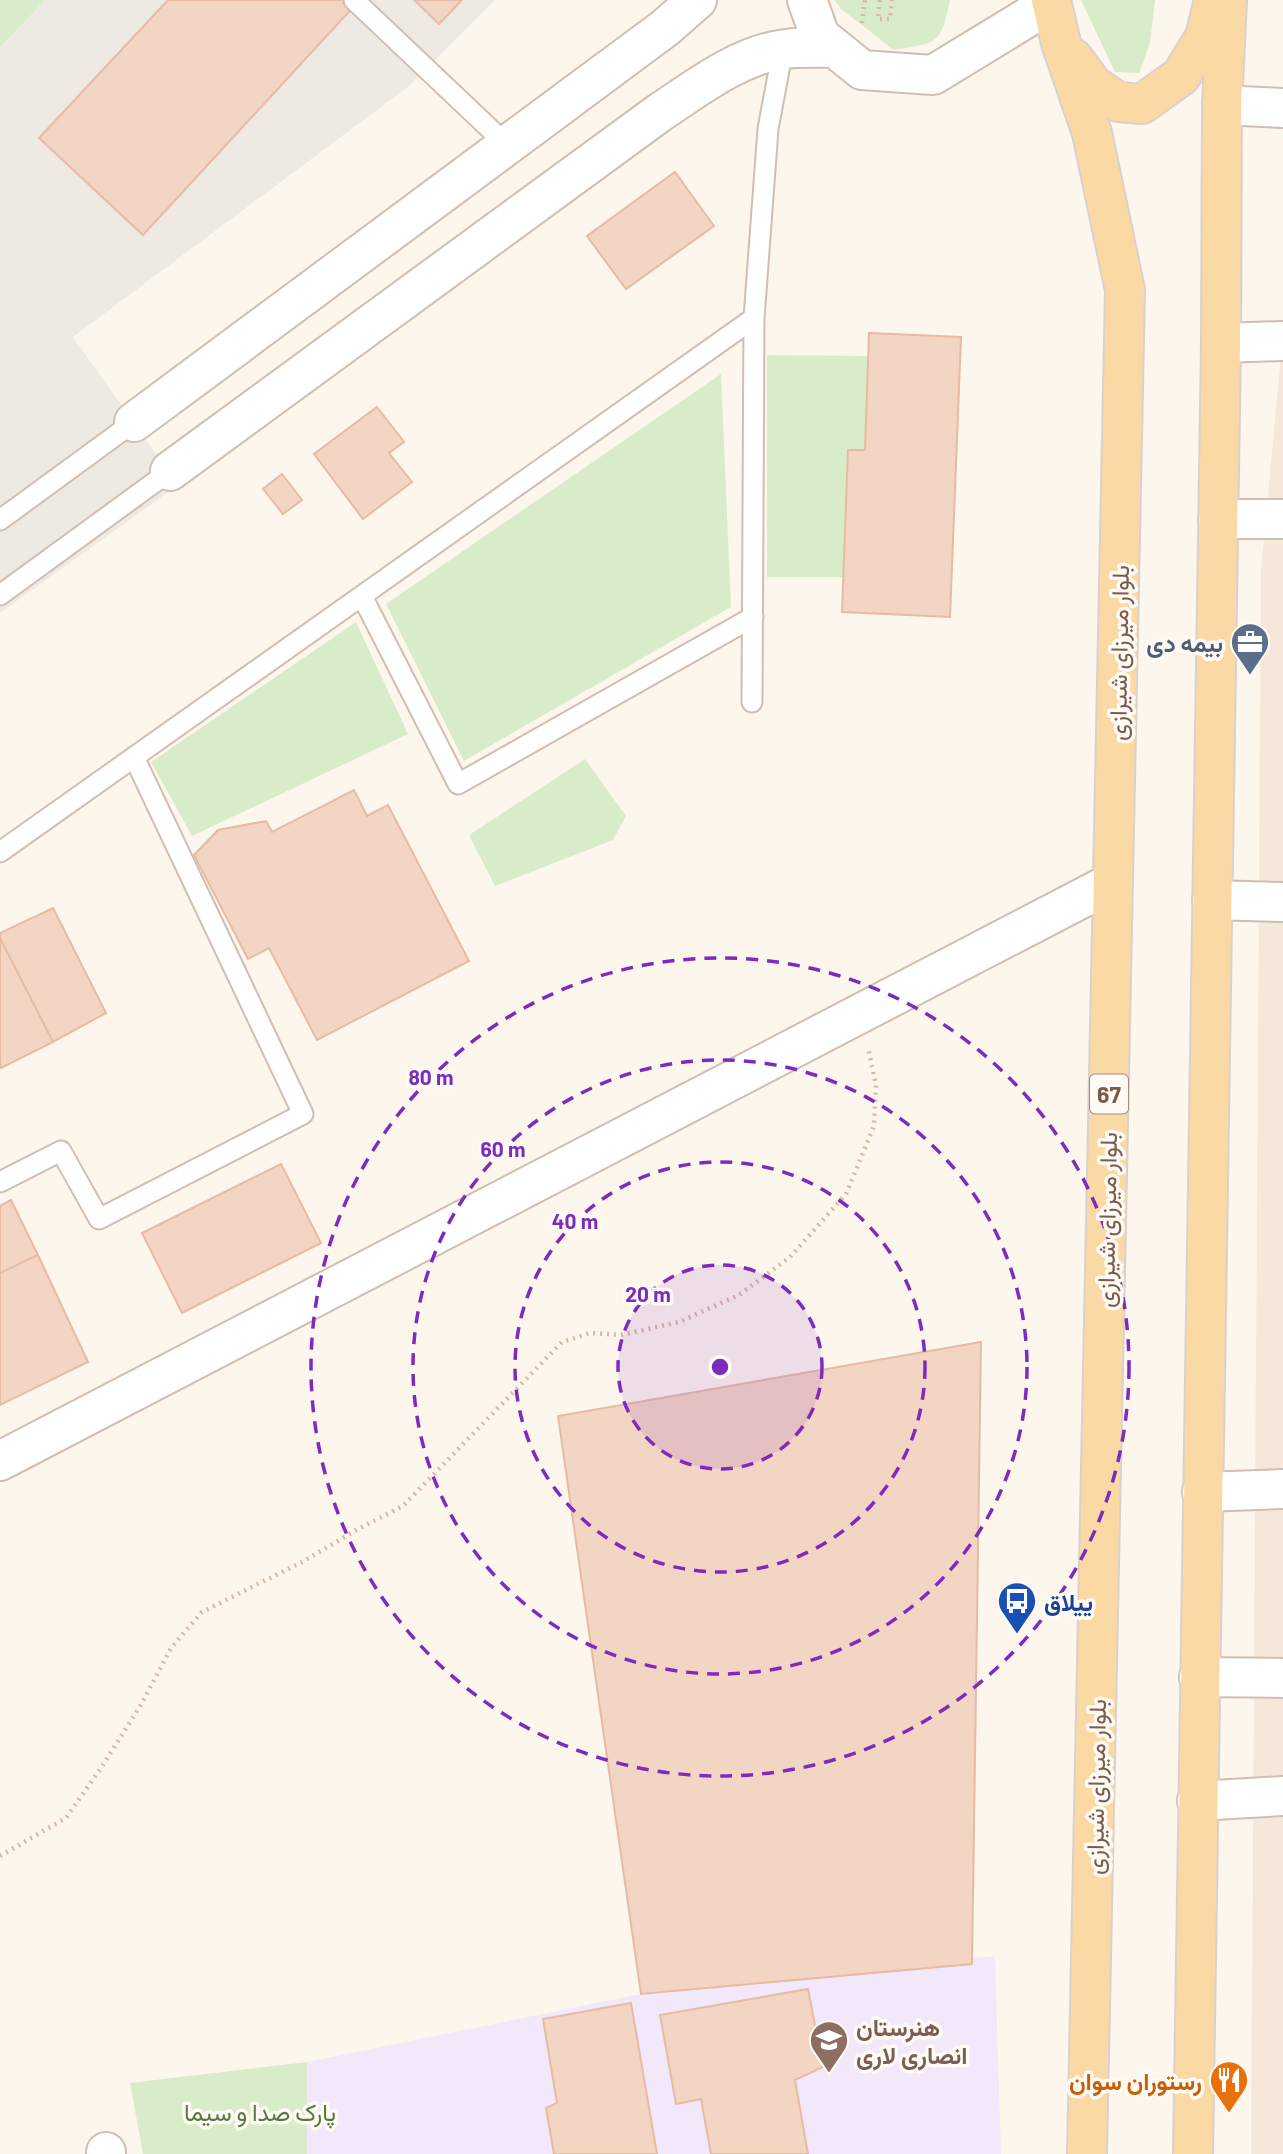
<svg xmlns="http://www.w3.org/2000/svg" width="1283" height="2154" font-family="Barlow,Vazirmatn,sans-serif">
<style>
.residential{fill:#f5e8da}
.industrial{fill:#efe9e4}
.education{fill:#f3e8fa}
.green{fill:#d8ecc9}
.building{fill:#f3d5c3;stroke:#e6bba3;stroke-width:2}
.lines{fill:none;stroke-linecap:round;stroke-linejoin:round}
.service-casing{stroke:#d1beb0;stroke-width:23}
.minor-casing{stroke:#d1beb0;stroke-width:42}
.tertiary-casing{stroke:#d1beb0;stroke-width:42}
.primary-casing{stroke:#dad1cd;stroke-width:42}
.path{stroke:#d9b8a5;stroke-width:4.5;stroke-dasharray:2 5;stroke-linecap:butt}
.service{stroke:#fff;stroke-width:19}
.minor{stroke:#fff;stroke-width:38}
.tertiary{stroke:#fff;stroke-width:38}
.primary{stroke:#fbd9a5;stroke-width:38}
.ring{fill:none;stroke:#7b2cbf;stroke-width:3.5;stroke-dasharray:12 9}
.labels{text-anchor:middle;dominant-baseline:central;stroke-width:7;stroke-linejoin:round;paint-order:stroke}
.shield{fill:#fffaf3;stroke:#a28b7f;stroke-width:2}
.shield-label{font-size:23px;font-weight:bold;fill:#7a5c4d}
.service-label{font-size:24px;font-weight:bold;fill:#4e5e75;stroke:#fffaf3;text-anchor:end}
.street-label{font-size:24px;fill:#7a5c4d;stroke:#fffaf3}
.transit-label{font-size:24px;font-weight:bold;fill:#164399;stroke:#fffaf3;text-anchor:start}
.education-label{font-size:24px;font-weight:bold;fill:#785e54;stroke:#fffaf3;text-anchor:start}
.food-label{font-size:24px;font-weight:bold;fill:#c56008;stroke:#fffaf3;text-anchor:end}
.park-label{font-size:24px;fill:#537a41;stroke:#fffaf3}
.centre{fill:#7b2cbf;stroke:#fffaf3;stroke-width:3.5}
.ring-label{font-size:21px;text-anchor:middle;font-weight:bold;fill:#7b2cbf;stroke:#fffaf3;stroke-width:7;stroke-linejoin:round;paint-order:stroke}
</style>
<rect width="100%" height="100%" fill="#fdf6ec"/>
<path class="residential" d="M1283,334V2154H1251L1261,570Z"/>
<path class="industrial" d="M0,0H495L409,86L73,337L178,485L0,613Z"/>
<path class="education" d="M995,1956L1001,2154H307V2062L641,1994Z"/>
<path class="green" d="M0,0H45L0,47Z
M834,0H950C941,44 938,43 894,50L841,9Z
M1081,0H1155L1150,43L1139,73L1115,72Z
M767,355L868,356L865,450L848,451L843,577H767Z
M721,374L731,607L464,761L386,604Z
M356,622L408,734L192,836L151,762Z
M585,759L626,816L613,840L495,886L469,835Z
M307,2062V2154H143L130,2083Z"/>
<path class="building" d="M168,0H354L357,3L143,235L39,138Z
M414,0H462L439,24Z
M675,172L714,226L626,289L587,236Z
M869,333L961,337L950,617L842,612L848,450H865Z
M377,407L404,442L389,453L412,482L363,519L314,454Z
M282,474L302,500L283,514L263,489Z
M354,790L367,816L388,805L469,961L317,1040L269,948L248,959L194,855L218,830L266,821L272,832Z
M53,908L106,1013L53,1042L0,938V933Z
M0,938L53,1042L1,1068L0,1066Z
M281,1164L321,1243L182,1313L142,1233Z
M11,1200L38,1255L0,1273V1206Z
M38,1255L88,1362L0,1405V1273Z
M981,1342L972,1964L641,1994L558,1416Z
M808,1989L823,2067L795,2080L808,2154H711L701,2099L676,2104L660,2015Z
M631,2003L657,2154H554L546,2108L557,2103L543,2019Z"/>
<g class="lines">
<g class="service-casing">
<path id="service" d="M354,0L507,145
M0,520L134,422
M0,595L170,471
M362,596L458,784L753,617
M752,702L754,318L768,129L783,49
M0,852L754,318
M0,1182L61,1151L99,1219L303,1114L134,757"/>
</g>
<g class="minor-casing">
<path id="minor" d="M1222,105L1283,108
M1221,343L1283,341
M1218,519H1283
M1212,900L1283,902
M0,1461L1113,882
M1202,1492L1283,1489
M1199,1677L1283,1678
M1197,1801L1283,1796
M106,2152V2154"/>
</g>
<g class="tertiary-casing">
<path id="tertiary" d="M807,0L820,36L862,70L933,75L1051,3
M134,422L665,28L697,0
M170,471L659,113C697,88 739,55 785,49C801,47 818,48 834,48"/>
</g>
<g class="primary-casing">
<path id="primary" d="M1051,0L1061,43L1092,133L1125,290L1087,2154
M1073,58L1093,85L1118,102L1142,104L1181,76L1205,37L1214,0
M1193,2154L1221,343L1222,105L1227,0"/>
</g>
<path class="path" d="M880,0L878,19H890L892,0
M862,23L865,0
M0,1856L66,1818L103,1765L142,1703L171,1648L202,1612L304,1561L358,1529L403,1506L562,1342L590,1333L621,1335L679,1322L739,1295L790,1257L846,1194L874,1126L876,1085L868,1048"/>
<use href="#service" class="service"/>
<use href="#minor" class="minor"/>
<use href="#tertiary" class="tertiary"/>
<use href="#primary" class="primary"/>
</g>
<circle cx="720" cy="1367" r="102" fill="#7b2cbf" fill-opacity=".12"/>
<g class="ring">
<circle cx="720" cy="1367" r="102"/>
<circle cx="720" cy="1367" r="205"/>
<circle cx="720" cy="1367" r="307"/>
<circle cx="720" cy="1367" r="409"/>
</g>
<defs>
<g id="office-pin" transform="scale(2.0125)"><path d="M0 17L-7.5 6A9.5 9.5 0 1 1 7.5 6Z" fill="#5c6f8a" stroke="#fffaf3"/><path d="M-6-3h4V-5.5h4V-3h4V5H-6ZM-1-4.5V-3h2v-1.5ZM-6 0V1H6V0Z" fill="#fff"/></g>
<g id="bus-pin" transform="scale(2.0125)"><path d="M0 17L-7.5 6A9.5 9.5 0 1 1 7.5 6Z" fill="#1a4fb4" stroke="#fffaf3"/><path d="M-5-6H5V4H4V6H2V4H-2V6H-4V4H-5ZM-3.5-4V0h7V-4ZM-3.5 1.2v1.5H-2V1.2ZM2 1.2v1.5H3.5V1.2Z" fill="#fff"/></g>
<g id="school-pin" transform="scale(2.0125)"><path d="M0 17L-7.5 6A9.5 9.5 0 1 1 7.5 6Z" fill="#8d6e63" stroke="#fffaf3"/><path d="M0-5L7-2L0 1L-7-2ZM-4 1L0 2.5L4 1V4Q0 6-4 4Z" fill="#fff"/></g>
<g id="restaurant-pin" transform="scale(2.0125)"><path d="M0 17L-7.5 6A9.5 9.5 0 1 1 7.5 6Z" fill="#e8710a" stroke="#fffaf3"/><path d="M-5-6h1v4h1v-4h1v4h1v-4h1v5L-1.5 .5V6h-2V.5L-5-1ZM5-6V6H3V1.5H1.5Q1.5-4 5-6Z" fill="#fff"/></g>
</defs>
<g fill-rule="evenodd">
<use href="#office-pin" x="1250" y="642"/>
<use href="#bus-pin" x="1017" y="1601"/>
<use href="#school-pin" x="829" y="2040"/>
<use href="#restaurant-pin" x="1229" y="2080"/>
</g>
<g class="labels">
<rect class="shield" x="1090" y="1074.5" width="38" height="39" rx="5"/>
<g class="shield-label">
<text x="1109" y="1094">67</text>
</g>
<g class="service-label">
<text x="1223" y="642">بیمه دی</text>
</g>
<g class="street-label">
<text transform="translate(1118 653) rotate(-89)">بلوار میرزای شیرازی</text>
<text transform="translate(1106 1220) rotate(-89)">بلوار میرزای شیرازی</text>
<text transform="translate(1095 1787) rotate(-89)">بلوار میرزای شیرازی</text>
</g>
<g class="transit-label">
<text x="1044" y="1601">ییلاق</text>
</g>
<g class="education-label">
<text x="856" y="2026">هنرستان<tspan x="856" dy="28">انصاری لاری</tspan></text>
</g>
<g class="food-label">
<text x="1202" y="2080">رستوران سوان</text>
</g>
<g class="park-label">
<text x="260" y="2111">پارک صدا و سیما</text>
</g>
</g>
<circle cx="720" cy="1367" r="10" class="centre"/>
<g class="ring-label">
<text x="431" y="1085">80 m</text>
<text x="503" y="1157">60 m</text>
<text x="575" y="1229">40 m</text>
<text x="648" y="1302">20 m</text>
</g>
</svg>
